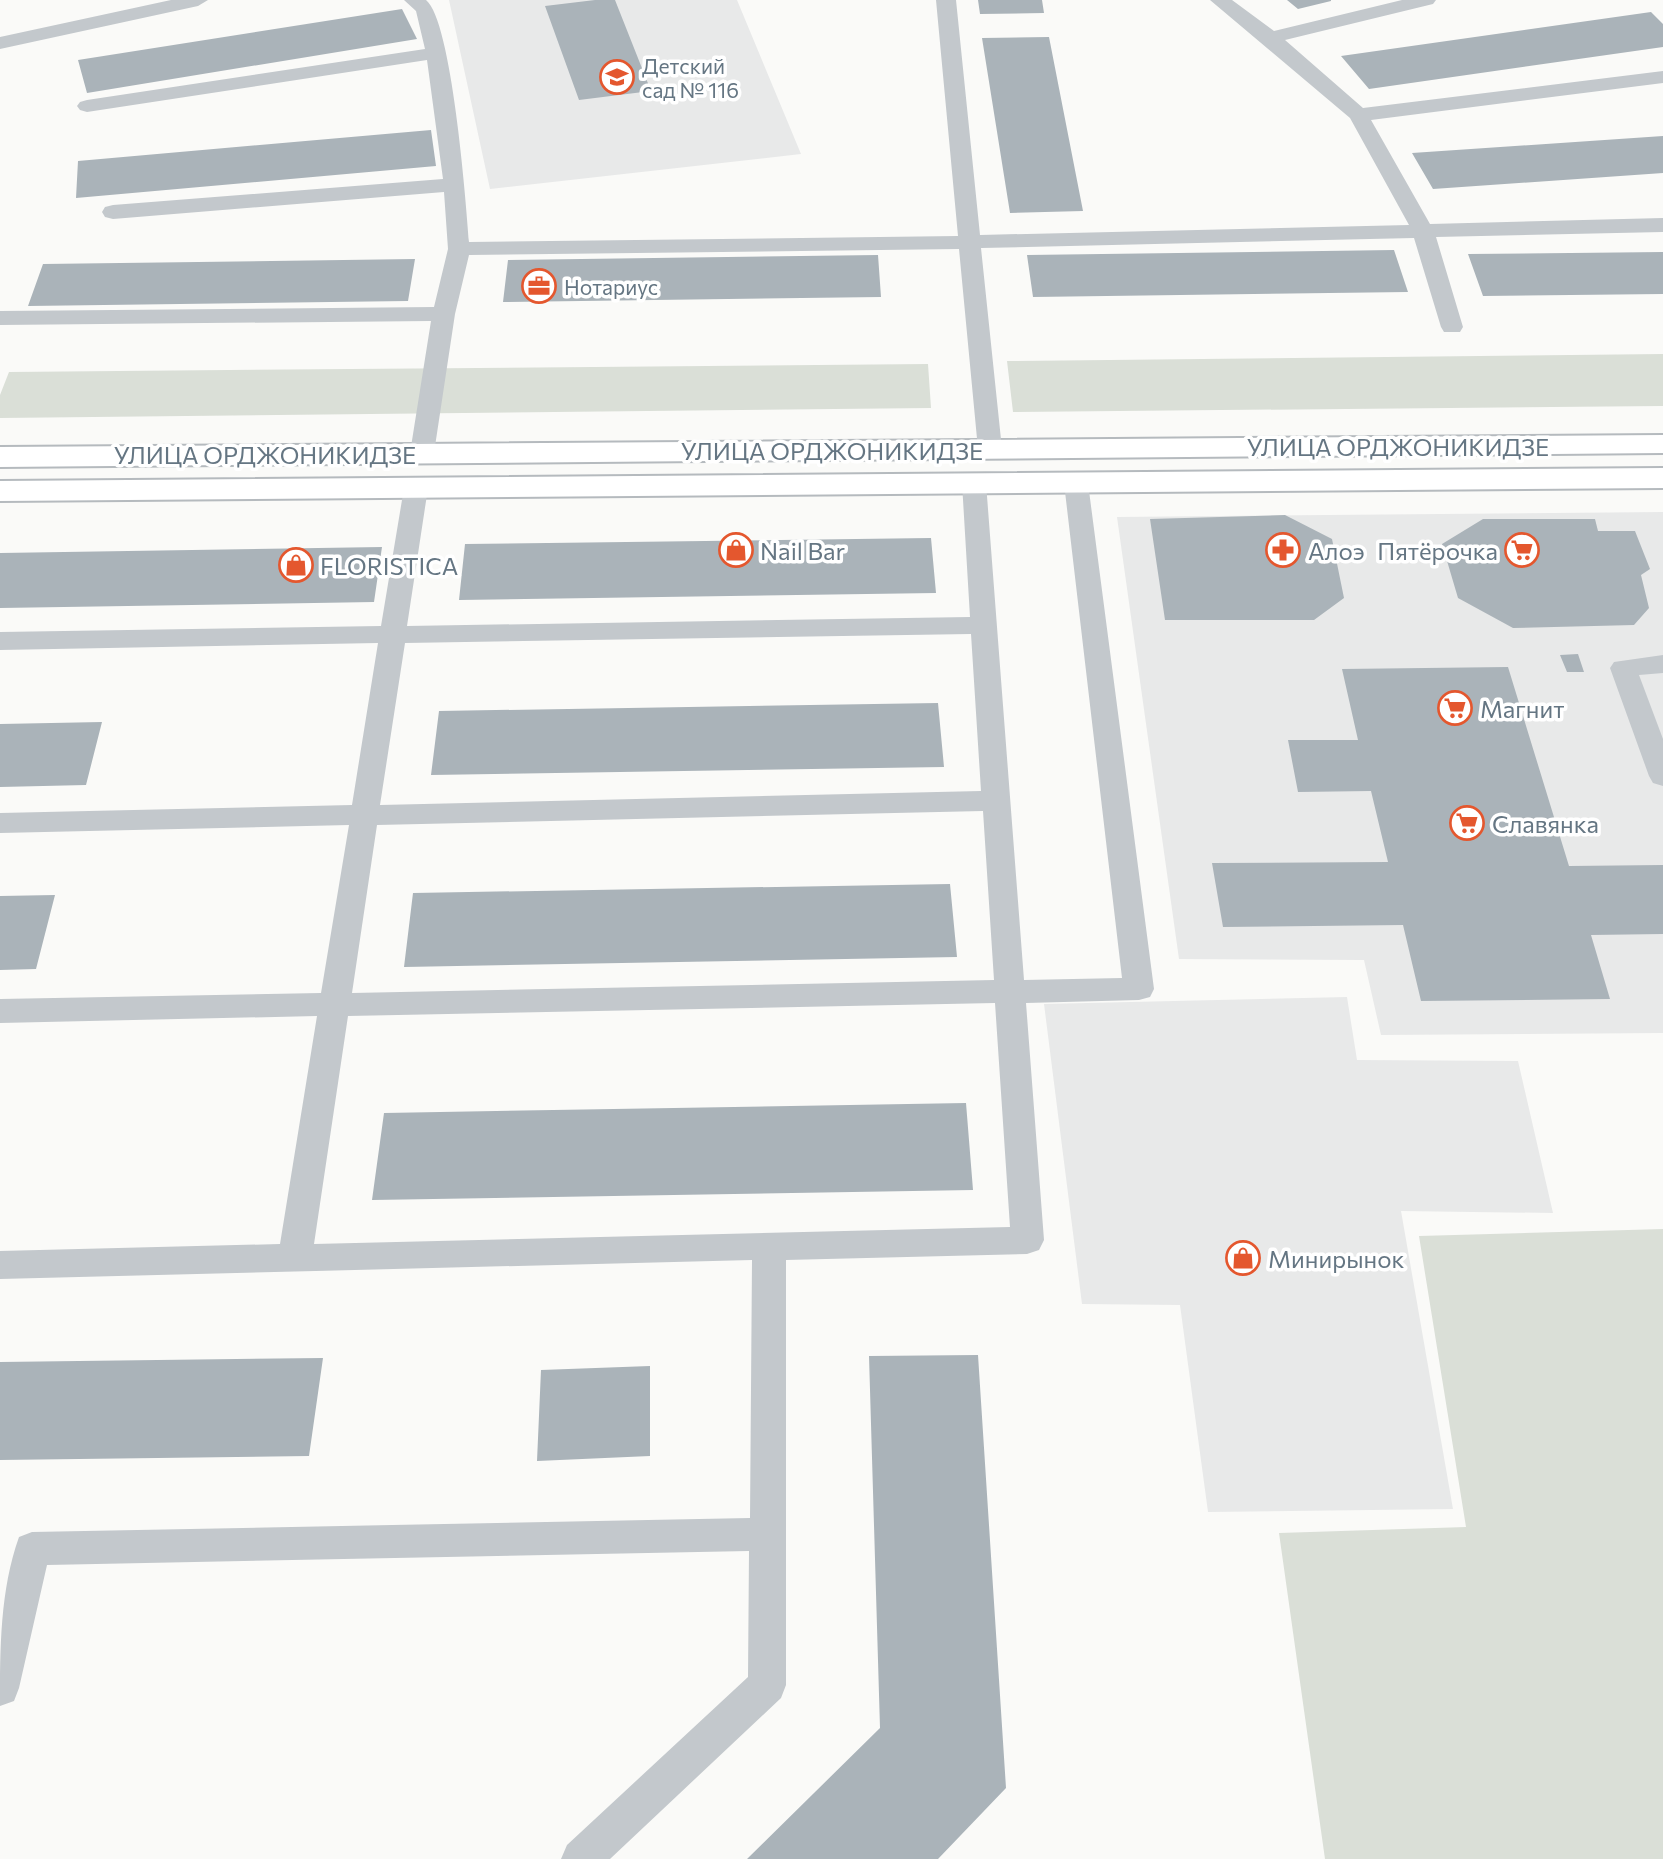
<svg xmlns="http://www.w3.org/2000/svg" width="1663" height="1859" font-family="Commissioner,sans-serif">
<style>
.built{fill:#e8e9e9}
.green{fill:#dadfd7}
.building{fill:#aab3b9}
.lines{fill:none;stroke-linecap:round;stroke-linejoin:round}
.primary-casing{stroke:#b5babe;stroke-width:4}
.lane{fill:#c3c8cc;fill-rule:evenodd}
.primary{fill:#fff;fill-rule:evenodd}
.labels{text-anchor:middle;dominant-baseline:central;stroke-width:7;stroke-linejoin:round;paint-order:stroke}
.far-poi-label{font-size:21px;fill:#657683;stroke:#fff;text-anchor:start}
.street-label{font-size:24px;fill:#657683;stroke:#fff}
.poi-label{font-size:24px;fill:#657683;stroke:#fff;text-anchor:start}
</style>
<rect width="100%" height="100%" fill="#fafaf8"/>
<path class="built" d="M449,0H737L801,154L490,189Z
M1663,512V1033L1381,1035L1364,960L1179,959L1117,517Z
M1347,997L1357,1060L1518,1061L1553,1213L1401,1211L1453,1509L1208,1512L1180,1305L1082,1304L1044,1004Z"/>
<path class="green" d="M1663,354V406L1013,412L1007,361Z
M928,364L931,408L0,418V395L9,372Z
M1663,1229V1859H1325L1279,1533L1466,1527L1419,1236Z"/>
<path class="building" d="M595,0H615L651,91L579,100L545,6Z
M978,0H1042L1044,13L980,14Z
M1287,0H1331V1L1298,9Z
M402,9L417,39L87,93L78,60Z
M1651,12L1663,24V47L1369,89L1341,56Z
M1049,37L1083,211L1010,213L982,38Z
M431,130L436,166L76,198L78,161Z
M1663,136V173L1433,189L1412,153Z
M1394,250L1408,292L1033,297L1027,255Z
M1663,252V294L1483,296L1468,254Z
M878,255L881,297L503,302L508,260Z
M415,259L408,301L28,306L43,264Z
M1285,515L1332,539L1344,598L1314,620H1165L1150,519Z
M1483,519H1595L1598,531H1635L1650,569L1641,575L1649,608L1634,625L1513,628L1458,598L1442,544Z
M931,538L936,593L459,600L465,544Z
M382,547L374,602L0,608V553Z
M1578,654L1584,672H1567L1560,655Z
M1508,667L1569,866L1663,865V934L1591,935L1610,999L1421,1001L1403,925L1223,927L1212,863L1388,862L1371,791L1298,792L1288,740H1358L1342,669Z
M938,703L944,767L431,775L439,711Z
M102,722L86,785L0,787V724Z
M950,884L957,957L404,967L413,893Z
M55,895L36,969L0,970V896Z
M966,1103L973,1190L372,1200L384,1113Z
M978,1355L1006,1788L938,1859H747L880,1728L869,1356Z
M323,1358L309,1456L0,1460V1362Z
M650,1366V1456L537,1461L541,1370Z"/>
<g class="lines">
<g class="primary-casing">
<path id="primary" d="M1663,435V453L0,467V447Z
M1663,468V488L0,501V481Z"/>
</g>
<path class="lane" d="M171,0H208L198,6L0,49V37Z
M404,0H426C452,21 466,201 469,242L958,236L936,0H956L980,235L1409,225L1350,118L1210,0H1232L1274,31L1402,0H1436L1433,4L1285,40L1363,108L1663,71V83L1371,120L1430,224L1663,218V232L1436,237L1463,327L1460,332H1444L1441,327L1414,238L981,248L1002,449L999,454L990,456L981,454L978,449L959,249L469,255L455,314L434,453L431,458L422,460L413,458L410,453L431,321L0,325V311L434,307L448,249L444,192L113,219L105,217L102,212L105,207L113,205L443,179L427,60L87,112L80,110L77,106L80,102L87,100L425,49L416,11Z
M974,475L983,478L986,483L1024,980L1122,978L1064,483L1067,478L1076,475L1085,478L1088,483L1154,989L1150,997L1139,1000L1026,1003L1044,1240L1039,1250L1027,1254L786,1260V1685L781,1698L610,1859H561L567,1845L748,1677L749,1551L47,1565L19,1688L14,1701L0,1706C0,1649 0,1590 19,1537L32,1532L750,1518L752,1260L0,1279V1251L280,1244L317,1016L0,1023V999L321,993L349,825L0,833V813L352,805L378,643L0,650V632L381,626L404,488L407,483L416,480L425,483L428,488L407,626L970,617L962,483L965,478ZM971,634L981,791L380,805L405,643ZM983,811L994,980L352,993L377,825ZM995,1003L1010,1227L314,1244L348,1016Z
M1663,655V673L1639,675L1663,739V786L1653,783L1649,776L1610,668L1614,662Z"/>
<use href="#primary" class="primary"/>
</g>
<defs>
<g id="school-ring" transform="scale(1.75)"><circle r="9.5" fill="#fff" stroke="#e4572e" stroke-width="1.5"/><path d="M0-5L7-2L0 1L-7-2ZM-4 1L0 2.5L4 1V4Q0 6-4 4Z" fill="#e4572e"/></g>
<g id="office-ring" transform="scale(1.75)"><circle r="9.5" fill="#fff" stroke="#e4572e" stroke-width="1.5"/><path d="M-6-3h4V-5.5h4V-3h4V5H-6ZM-1-4.5V-3h2v-1.5ZM-6 0V1H6V0Z" fill="#e4572e"/></g>
<g id="shop-ring" transform="scale(1.75)"><circle r="9.5" fill="#fff" stroke="#e4572e" stroke-width="1.5"/><path d="M-5-2.5h2.3a2.7 3.5 0 0 1 5.4 0H5L5.5 6h-11ZM-1.5-2.5h3a1.5 2.3 0 0 0-3 0Z" fill="#e4572e"/></g>
<g id="pharmacy-ring" transform="scale(1.75)"><circle r="9.5" fill="#fff" stroke="#e4572e" stroke-width="1.5"/><path d="M-2-6h4v4h4v4h-4v4h-4v-4h-4v-4h4Z" fill="#e4572e"/></g>
<g id="supermarket-ring" transform="scale(1.75)"><circle r="9.5" fill="#fff" stroke="#e4572e" stroke-width="1.5"/><path d="M-6-5.5h2.5l.6 2H6L4.5 2H-2.5L-4.4-4H-6ZM-1.5 3.2a1.3 1.3 0 1 0 .1 0ZM3 3.2a1.3 1.3 0 1 0 .1 0Z" fill="#e4572e"/></g>
</defs>
<g fill-rule="evenodd">
<use href="#school-ring" x="617" y="77"/>
<use href="#office-ring" x="539" y="286"/>
<use href="#shop-ring" x="736" y="550"/>
<use href="#pharmacy-ring" x="1283" y="550"/>
<use href="#supermarket-ring" x="1522" y="550"/>
<use href="#shop-ring" x="296" y="565"/>
<use href="#supermarket-ring" x="1455" y="708"/>
<use href="#supermarket-ring" x="1467" y="823"/>
<use href="#shop-ring" x="1243" y="1258"/>
</g>
<g class="labels">
<g class="far-poi-label">
<text x="642" y="65">Детский<tspan x="642" dy="24">сад № 116</tspan></text>
<text x="564" y="286">Нотариус</text>
</g>
<g class="street-label">
<text x="1398" y="446">УЛИЦА ОРДЖОНИКИДЗЕ</text>
<text x="832" y="450">УЛИЦА ОРДЖОНИКИДЗЕ</text>
<text x="265" y="454">УЛИЦА ОРДЖОНИКИДЗЕ</text>
</g>
<g class="poi-label">
<text x="760" y="550">Nail Bar</text>
<text x="1308" y="550">Алоэ</text>
<text x="1498" y="550" text-anchor="end">Пятёрочка</text>
<text x="320" y="565">FLORISTICA</text>
<text x="1480" y="708">Магнит</text>
<text x="1492" y="823">Славянка</text>
<text x="1268" y="1258">Минирынок</text>
</g>
</g>
</svg>
